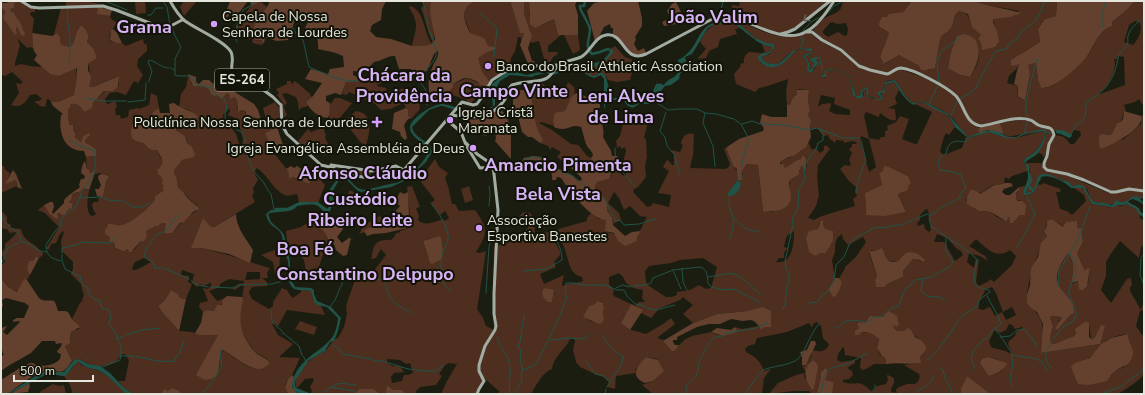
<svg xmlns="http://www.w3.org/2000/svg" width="1145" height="395" font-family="'Nunito Sans',sans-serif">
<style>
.green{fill:#4d2e1f;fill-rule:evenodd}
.forest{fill:#64402e}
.water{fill:#205448}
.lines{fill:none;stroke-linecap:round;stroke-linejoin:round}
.stream{stroke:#205448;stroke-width:1}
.river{stroke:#205448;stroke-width:2.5}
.major{stroke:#a2aca2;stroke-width:3}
.oneway{stroke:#5a6055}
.poi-dot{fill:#d29dfd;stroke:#131408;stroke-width:1.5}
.labels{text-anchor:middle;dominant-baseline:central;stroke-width:4;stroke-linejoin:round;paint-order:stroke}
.shield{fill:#131408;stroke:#a6a79e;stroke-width:1}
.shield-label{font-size:13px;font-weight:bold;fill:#e5e6de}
.poi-label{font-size:14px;fill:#e5e6de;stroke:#131408;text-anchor:start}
.district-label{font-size:18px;font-weight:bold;fill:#d8b4f7;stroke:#131408}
</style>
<rect width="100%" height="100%" fill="#1c1d11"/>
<path class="green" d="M12,1C21,1 26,7 35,9V12H31L30,14L34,19L32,35L33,49L31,47L27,48L17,38L20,45L15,63V66L21,64L30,66L42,67L49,73L59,76L76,68L77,75L74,95L58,102H51L49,99H47L45,107L40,106L35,102V101H39L42,99L36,94L30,95C25,103 22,108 11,105L19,93L16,83L20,84L23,82L12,72L5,76L1,75V6L5,10L4,15L17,33L16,30L17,27L21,34V24L15,16L14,13H11L10,9L14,8L15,2Z
M66,1C80,1 90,1 103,5L66,6Z
M135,1H145L146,13L136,14Z
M184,1H197L184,16L180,7Z
M260,1L267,7C256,22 253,21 255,40C259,41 262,39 264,43L261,45L253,43L252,39C246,40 242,36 235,36V28L250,7Z
M421,1H431C428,13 437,33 433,42C428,35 425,17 421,8L424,5Z
M475,1H510L520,32L524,33L521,42V37H518L515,51L511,58L510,70L504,71L503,68L498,70L499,74L491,78L488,83C482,74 475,65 472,55C469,48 471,40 470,33C467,19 456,12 475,1Z
M524,1H529V17L542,25L554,19L558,35H561L548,46V52H558L557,55L554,56L550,62H545L539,41L531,43L530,39L532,36L524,14Z
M740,1H828C815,11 794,34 777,33C768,32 741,20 731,16L732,5L739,6Z
M843,1H912L903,12L886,17H883L879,27L889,33L880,57L885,64L899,55L919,66L921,70H929L935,67L940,40L942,34C959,26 950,18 959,11C971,15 967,16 972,25C974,30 979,32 982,35L978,39L981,43L982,49L998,44C999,34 993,27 993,18L1011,17L1020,11L987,5L973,1H1057L1056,16L1045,19L1038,29L1040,42L1022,53L1011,64H1021L1009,76L1007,83L1018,86L1017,94L1019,98L1025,100L1030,75L1027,65L1036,63L1038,80L1041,88C1056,89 1078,66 1087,56C1096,45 1098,30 1113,26L1112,22C1119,16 1128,10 1133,3L1144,1V107L1139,99L1135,102L1124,105L1126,111H1124L1121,122L1117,123L1113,132L1110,135L1103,134L1099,138V145L1124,139L1141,124V116L1144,115V190L1137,189L1112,192L1064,173L1049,171L1044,167L1049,145L1054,136C1062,134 1066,138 1070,144H1074L1081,135L1080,131L1074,130L1070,137L1061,131H1054L1031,120L1021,119L984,126L974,125L957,97L933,80L912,72L899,69L890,73L864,68L846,53L826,42L813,30L823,16L825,18C834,13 842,13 843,1ZM1135,21L1140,23C1143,30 1138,40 1133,45L1124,42L1129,25ZM833,22L837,24L846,23L848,29L847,35L845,36L838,32L828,37L823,33V31L830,23ZM962,35L978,45C981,57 977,67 970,77L960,75L948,67L950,55L957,36ZM1118,56L1124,57L1125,85L1100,94L1099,93C1108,87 1118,69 1114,59H1117Z
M411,6C426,13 423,33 432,44L430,45L412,46C416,25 420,27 409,7Z
M98,7L101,14L110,16L111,19L118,23C113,27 108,33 110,41L116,43H122L126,46L143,39L144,44H146L147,46V51L138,59L137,66L143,75L138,83L134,81L126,95L117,92L110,93L105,99L106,103L108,104L115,101L117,107L115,109L116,115H120L121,119L128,117L129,110L138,108L139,109L149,105L151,93L157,96L159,108L152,117L145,118L139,123L133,122C130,135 128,138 143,143C147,146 150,152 157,150L162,161L163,165L160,168L159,175L161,177L163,181L161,184L164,186V190L154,197L155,200C148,208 132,223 121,225C117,226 113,223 109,224L107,235L111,237L109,240V242H114L115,248C124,251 126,249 134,250L141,241L144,240L146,231L156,226H158L162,223H166V224L164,232L165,234L172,233C176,228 191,213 197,211V205C189,201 186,192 178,188L177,179L174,173L175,168L182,160L192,157L185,136L176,130V124L189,122L199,117L187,109L179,108L181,94L186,87L188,77L191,78V83L193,86L205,87L209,90L210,93L217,95L222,99L227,93L230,95V98L234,97L237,100V109L240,112L243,110L246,111L245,113L256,118L261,125L267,124L263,108L275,102L280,109V126L265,133L273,152L288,171L289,179L293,177L309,184L315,176L324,178L322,182L325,185L318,203L299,202L297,194L287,196C272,190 270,177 257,168L254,172L258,180L253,188L254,193L252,196L255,202L214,227L210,226L203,219L194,248C202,247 208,250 216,252C234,256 251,263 270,268L267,273L268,278H262L267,282V286L252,287L249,292L252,299L269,309L273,306V302L282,288L287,290L290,295L293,298L301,292V290L311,291L314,302L321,306L325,315L287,310L278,326L274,323L272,324L278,335L293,344L279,357L300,358L292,375L288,379L285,385L288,394H183C178,389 173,387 167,391L165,390L160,394H133L123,387L118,381H125L129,360L125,354H122C114,369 93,369 80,359L72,361L65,346L71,339V333L74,330L79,329V327L72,319L80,303L82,301L84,294L83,293L81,284L71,274L73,269V262L62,251L61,241L64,232L63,231L60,234L56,243L51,244L49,249H46L59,227L45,213L38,210L44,205L54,217L56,219L59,218L57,214L59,213L64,216L70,208L73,207V204L69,202L71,200V196L84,188L87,190H89C88,199 85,209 91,216L95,215L96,214L93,209L92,204L94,202H98L99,197H103L106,182L109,176L100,173L95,174L96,170L91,173L87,169L86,157L96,156C99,147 91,146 85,142V140L90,135L83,136L81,142L76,138V132L73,129L72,125H69L68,110L70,108V105C76,101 81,107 84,112L105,91H113L119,86L118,76L93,87H89C89,78 91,72 88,64L97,58L94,49L87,42C90,35 87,29 81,25C75,31 76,38 73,45L70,47L62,45L60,42V37L57,33L54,34L61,8ZM229,108L230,111L228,115L237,119L243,138L242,148C238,143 238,139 236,134C234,130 231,129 230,124C226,121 222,121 223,115ZM144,258L151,262C145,265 139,270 133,270L132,268L135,262ZM182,270L194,274L192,283L197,287L200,284L204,286L210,283L212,284L208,289L203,288L208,301L200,303L199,307L203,312L206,310L214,311L223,303V299L217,301L209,291L220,287V284L229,279L244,281V283L238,284L236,287L231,288L235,290L240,286L244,285L239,319L242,331L247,341L255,352L267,359L270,363C256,377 237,360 225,351H222C218,360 223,371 212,378C207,381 204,379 200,376L218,335C203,336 194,331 179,331L162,312L158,306L165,300L171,290L178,294L180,298L186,299L192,284L188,282L189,276L181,275ZM247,272H260V279L245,280Z
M735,19C751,26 770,37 789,37C796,37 803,33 810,33L819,40L841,52L855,64L864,70L886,75L897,70H902C921,76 940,82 955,97C966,108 962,121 979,128L978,131L980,133L968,137C960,130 956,120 949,115C944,110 930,105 923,101L912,103L906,97L895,80L886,81L884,86V91L878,92V95L881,98C877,100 873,97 868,96L867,87L861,90L860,96H856L855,92L848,75L840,70L830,69L825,70L824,75H822L820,58H811L810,59L812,62L816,63L812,69L809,70V66L805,57L811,54L813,51L800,48C797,51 793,51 789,54C781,61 773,73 760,60L761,58L763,55H768L772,52L773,46C753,41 750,31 734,21Z
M730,22L741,28L735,29L737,34L720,39L718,47L709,51L706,58L697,59L706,49L700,42C705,33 708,27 717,23C722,22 726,24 730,22Z
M564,35H578L580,50L573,54Z
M762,44L772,47L771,51L763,54L758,58C761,64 764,66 771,66C787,66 787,53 801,49C803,49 808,50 811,51V52L803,56L808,64V71L810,73L813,71L817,64L812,58H819L821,67L822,77L825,78L826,72L829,70C833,71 838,69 842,71C852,76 851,88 854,96L857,98L864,95L862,91L865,89L867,90L866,94C869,100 877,100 883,97L880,92H885L886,84L894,82L899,90L895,98L897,104L888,108L895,109L896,120C890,122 885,116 880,113L879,117L866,112L864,116L869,138L879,140L881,137H885V131L888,130L887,126L896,122L900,116L909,119L902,139L915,144H917L932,112L915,104C918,102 918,102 921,102C923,102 946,114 948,116C951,119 953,124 955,127L949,135L946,133C944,135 941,148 940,152L944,155L962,148L966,137C974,139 980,132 988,132C995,132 1002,138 1009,138C1018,139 1032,133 1043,131L1045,132C1043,144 1036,154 1025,158L1024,163L1027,167V171L1012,176L1009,179L1005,177L1004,183L997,185L995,184L979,194L974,190H970L966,200L975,209L984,212H991L997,217L1007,222L1008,218L1010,217V222H1014L1019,216L1022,214V201L1017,200C1014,196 1016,193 1019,190V187L1025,186L1023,191L1026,195L1034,192L1037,184L1041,185L1043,183L1061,189L1060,192H1056L1060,209L1067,211L1072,215L1086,201L1084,195L1074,188L1080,187L1085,190L1092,204L1113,207L1117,205L1121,206L1128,203L1136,206L1142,214L1139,217L1144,221V244L1141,247L1139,258L1120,241L1110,255L1106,262V276L1101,290L1111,303L1127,279L1131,278L1132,285L1130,287V291L1141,310L1144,300V285V310L1140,311L1136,326L1142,335L1144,334V374C1140,380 1124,391 1117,394H991L967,376L961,388V394H832L834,382L825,380V368L822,370C821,379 818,385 817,394H812L809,391H794L769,394L778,383L796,375L804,373L805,380L812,360L810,362L805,371L802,365L805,366L811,357L813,350C820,353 827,351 829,344L823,338L821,326L817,322L814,323L812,327L809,323L787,332L757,338L755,344L748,346L745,349L746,352C755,357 760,360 764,371L771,369L764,378L762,394H653L642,385L653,381L663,370L657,359L646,357L635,370L636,373L616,376L615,389L607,387L609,382L604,377L595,374L580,367L576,362L573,350L575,341L574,338L570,339C566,349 553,357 552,369C543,372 536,385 531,394H495L500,392L484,378L477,394H441L447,381L457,364L449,363C443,365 443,370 439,374L442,376L436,385L420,387L416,391L415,394H407L402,390H393L387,385L385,394H380L374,389H359L354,394H311L312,391L310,387L314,380L313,378L305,379L297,388C291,380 303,366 309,361C313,357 320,354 325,351C330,347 331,340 338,338L344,327L347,314L346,306L356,277H361L365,273L370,276L386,255L381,249L376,258L371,259C374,245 374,239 391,240L395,236V234L400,232V231L411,227L407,187L412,186L420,207L416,208L419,216L418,220C425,227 434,222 443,219L445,221L449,218L445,211L440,215L431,203L435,200L421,182V178L435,159L439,167L448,173L445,178L448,186L452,204H455L459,211L475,210C488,228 488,233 476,252L479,253L486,251L477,309L483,318L486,326L494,330L493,296L494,247L520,238C523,235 524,231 528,228V225L524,226L519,223V217L523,212L530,213L534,219L535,234L549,232L560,251V255L554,262L556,267L540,274L544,284L564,275L562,284L563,286C569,282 576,284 583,281L582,277C570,275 569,262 566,253C564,245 559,237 555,230L587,221V218L591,213L599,219H606L607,232L615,234L620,242L624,245L636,239L647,217L640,216L630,206L624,210L619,198L614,192L608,203L619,213L621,220L613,224C613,216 608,216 607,210C607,207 607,204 606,201C604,194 596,192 595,186L597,182L609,179L614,169L624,176L626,175L624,158L626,151L625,147L621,149V146L617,148L616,141L620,136L624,120H640L642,118H649L644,138L646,139L647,157L645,166L646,177L638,187L633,190L634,193L647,207L651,206L653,203L669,207L671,195L658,193L669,171L663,167L666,161L668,160L672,165H674V154L671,151V150L680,152L683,145L681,144C682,136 687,132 694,134V136L693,155L690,168L724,169L728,168L730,164L724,149L727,147V150L733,166L742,176L744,167L747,164L758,165L763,212H772L788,204L790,201L789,187L790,180L800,174C799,171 799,168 802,166L803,169H806L807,165L801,159L797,160L785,168L780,162C791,156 801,155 808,142L812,150L815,148L820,153L824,150V146H827L830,149L818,165L817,177L819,195L816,206L808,218L814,220L822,216L855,206L853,199L857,196L855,191L856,187L848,180L840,169L845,165L850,166L851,164L849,160L852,153L849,149L852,147V144H856L857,142L851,141L844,143V141L836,140L835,143L829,138L828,135L824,136L817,128L811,130L808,115L810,110L808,101L809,90L798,89L797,91V94L792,99L790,105L787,104L786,92L788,79L768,86L759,88L755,92L736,84L734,74L741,66L740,64L744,63C743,58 745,54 750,52L761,53H765ZM821,95L835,98L834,104L850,110V115L835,114L829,111L831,105L830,103L822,104L820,106H818ZM861,136L869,139L876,167L869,172L860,140ZM889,167L908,176L911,183L909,184L907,191L900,193L898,195L906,212L866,215L865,193L882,185L879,173L883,171L884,169ZM737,181L739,189L737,192L732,195L728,193ZM926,209L928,210L931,226H930L931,230L929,232L925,229L924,224L918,226L917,223L920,220V215ZM1052,219L1064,227L1077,221L1078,229H1081L1083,242L1077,253L1084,269L1085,270L1090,268L1088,283H1079L1078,281L1072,284L1071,282C1076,271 1073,263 1068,252C1062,263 1053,276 1060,288C1066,297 1070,298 1075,309L1063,322H1058L1062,317L1052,316L1050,318L1053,326L1050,338L1051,344L1055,345L1074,336L1076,332L1089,323L1091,340H1093L1101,328L1100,344L1041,353C1043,328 1047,321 1027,303C1026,282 1037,253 1047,235L1044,233L1047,222ZM820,222H823L824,228L833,231V241L826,253H823L817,255L811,253L808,245V233L818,229ZM794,231C794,242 793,265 776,262L779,258H784V253L787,248L784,247L786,238L788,235ZM842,234L843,239L848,245L863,237L866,242L856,257L846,266L839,279L842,282L832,294L828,290L835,279L832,260L835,252V245L837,238ZM937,234L947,238L957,249L961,251L963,255L955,261L944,242H934ZM439,236L441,237L443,249L442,259L433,263L428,257L423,241ZM976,239C986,248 996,260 1010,250L1016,256L1012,265L994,282L990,279L989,281L979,286L976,282L979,259L976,260L974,268L967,262L969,253L980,256L988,261L985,256L969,246ZM871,250L885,254L886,259L889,261H898C911,251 907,250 923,257L921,262L917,259H913L903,271V277L889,283L882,287L876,285L875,280L877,276L869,253ZM703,258L717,267L711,288L706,289L699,285L690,290L677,292V295L672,297H666L649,286L646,282L645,271L649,266L671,263L680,260ZM619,273C625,278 624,280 627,284C632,288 637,289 643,290L642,298L645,302H639L635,306L642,310L641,313L651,318L657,311L658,309L680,300L683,297L693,305L683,314L693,323L717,314L748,311H771V327H766L759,330L760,327L759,326L742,329L735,327L736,328C728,337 721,337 711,332C695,336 686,334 676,350L663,341L664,340L657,338L675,324L671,318L663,324L646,334L628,329L622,321L631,304L614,296L613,294L614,291L609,284V277ZM992,287L996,293L1003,312L1012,307L1016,315L1006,320L1002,312L995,316L990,307L983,310L979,309L978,304L985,291L984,290ZM545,288L552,289L554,290L552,302H547L543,297ZM600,301L604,305L603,316L592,322L586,318L589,306L593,305ZM891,312L899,322L893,325L894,328L897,331L906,330L921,340L923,353L920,357V363L904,365L919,374C921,378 918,382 915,384H907L897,388L896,391L897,393L891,392V389L894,383V378L888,375H887L888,380L886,384L877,386L872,392C857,377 859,387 843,382V380L849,379L853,375L852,371L847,368L855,363V360L841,362L837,360L838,354L843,347L844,348L845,355L861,358L860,367L862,370L866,369L874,364H886L885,358C878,354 876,347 879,339C874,334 869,331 861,333L859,327L868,321L870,316L879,318ZM1009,324L1012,325L1015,329L1022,327L1023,328L1016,332L1015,336L1009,341L1008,344L1012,353L1011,354C1004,349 998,350 991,347L989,341L994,331L995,330L1000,333L1006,330ZM1128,334V340L1131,345V359L1124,367L1114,371L1111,376L1084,360C1095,357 1096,349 1103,343C1109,337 1119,335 1128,334ZM991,357L1006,363L1002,371L989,376L983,358ZM387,359L400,360L406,364L410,363L413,373L408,375H404L402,381L392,383L391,377L394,373L404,372L400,366H393L387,363Z
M615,46L625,57L635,61L630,80L617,82L608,80L606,76L598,75L593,76L577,68L591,65L596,67C602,60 608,61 610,49Z
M381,78L382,83L377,85V86L386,88L387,92L406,88L416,93H418L420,109L412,118L408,116V108H406L404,103L390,109L381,110L375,104L349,92L347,95L342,94L345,84L347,81H370Z
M467,78L483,85L486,90L483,93L481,92L471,103H466L467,100L444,92L452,89L453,84Z
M287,81H291V83L293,84L294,81C301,84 304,90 311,94L310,95L312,97L306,102L308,106L301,108L299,111L298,102L296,97L286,93L282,94L287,103L283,106L287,115L281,119L280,104L283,103L277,95L279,93L276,89L287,84Z
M568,82L574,87L575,92L566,111L558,112L553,124L554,126L542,122L539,123L552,130L571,144L578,145L581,148L587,156L591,158L592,168L578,164L572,165L571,168L557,157L561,152L552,147L550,150L548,146L540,143L542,140C538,133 534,118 533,109C532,102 533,96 531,89L536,85L543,84L551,91L560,93L565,90Z
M335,98H340L352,103L335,124L329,122V106Z
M356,111C374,113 370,133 366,145L361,143L344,121Z
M1020,120C1029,120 1031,124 1039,126C1043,128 1047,128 1051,130L1053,135L1044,158L1042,154L1038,153L1047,133L1042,129C1030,133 1018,135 1007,137L1004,134L1000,123Z
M323,128L325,131L324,133H326L325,138L329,146L325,156L320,154L313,150V148L309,152L298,141L308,129L311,132Z
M1025,163H1041L1046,171L1048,172L1063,174L1109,193H1116L1128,190L1144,192V198L1139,199L1137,197C1130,197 1128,200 1123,204C1118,206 1101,203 1094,202L1090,197L1087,189L1077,185L1072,186L1063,180L1045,174L1038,180L1033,191L1026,193C1028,184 1035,170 1025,163Z
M1,166H4L5,170L10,173L7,181H12L16,180V185L17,186L1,193Z
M356,169L371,171L370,177L355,174Z
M469,186L473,200L465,203L461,189Z
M349,191C354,190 357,195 360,198H364L365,202V204L355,201L348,194Z
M1,210L7,217V223L10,224L11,228L21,229C25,244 34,241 41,252L42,250L43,255L39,258L36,256L33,261H29C27,266 27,269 30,275L27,280H24L18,292L7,286L1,278L2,265L5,261L1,253L5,248V244L15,235L16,232L10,233L7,229H3L1,226Z
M380,216L383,221L375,229L359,234L364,225Z
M313,222L314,226L323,230L328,239L319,267L317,269L314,268L312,275L307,279L304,260L297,251L292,252L287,241L286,231L301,227L304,225Z
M275,250V255L280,256L279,272L275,275L273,262L261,255Z
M300,321L317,327L314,335L295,329Z
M79,362L81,365L99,371L108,376L127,394H73L70,385L64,376C71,373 72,364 79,362Z
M53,384L59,386L64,385L66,394H39L41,391Z"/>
<path class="forest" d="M8,1L15,2L14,8L10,9L12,13L14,12C15,18 19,19 21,24C23,28 22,29 25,33L24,36L21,35L17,27L16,30L17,33L15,35L3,18L5,11L1,7V4L2,3H7Z
M230,1H260L252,6L250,2H247L237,16L235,17L229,15L225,21L223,20Z
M270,1H386L382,9L381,20L372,25L370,31L376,37L391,39L412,46L430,45L435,40C434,27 428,14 431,1H475C459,10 464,19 470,33L484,38L488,46L495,47L496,49L487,52L478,58L482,72L490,82L486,90L484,86L479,84L478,82C465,77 467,76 453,84V87L450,91L443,93L439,99L431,101C428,88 427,78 433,66C435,60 439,58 438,51H437L434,54L427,71L417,73L413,72L411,69H399L395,56C388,55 382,61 374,62L365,72L353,71V75L359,78L360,81L346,82L341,95L335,93L326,96V101L330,103L329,116L327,118C318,117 310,110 306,102L313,96L322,83L305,79L311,69L328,74L330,69L344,67L343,56C335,52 327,51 318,49C319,37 315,33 305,28L310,17V14L300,15L296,17L288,40L277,41L267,38L265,39L264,43L261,40H255L254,37V26L257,19L267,7Z
M510,1H524V14L532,36L528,48L532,61H534L536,66L530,68L520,45L524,33H520Z
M529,1H577L575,5L578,15V35H558L554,19L535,28L530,24Z
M602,1H638L642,18V26L635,37L636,39L634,44L638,51L644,48L646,53L635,56L613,35V28H611L610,24L604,27L599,37L595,41L587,11L594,3Z
M912,1H973L987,5L1018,12L1021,11L1018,15H1015L1011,17L993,19V23L997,31L999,42L995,47L982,50L981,43L978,39L981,35L972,27L968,14L959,11C950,17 959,26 942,35L940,40L935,68L927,70H921L919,66L899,55L884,64L880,57L889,33C881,26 875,30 882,17H887L889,14L903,12Z
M1057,1H1142L1133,3C1128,10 1119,16 1112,22L1113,26C1099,29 1095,45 1087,56C1079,67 1055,89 1041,88L1038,80L1036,63L1028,65L1030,75L1025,100C1014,96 1019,95 1018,86L1014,84C1016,77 1016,70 1020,64L1011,66V60L1040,42L1038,29L1045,19L1056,16Z
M676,2L681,12V22L677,24L664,26L662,22L671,18L667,11L672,4Z
M98,7L112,10L110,16L97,14Z
M81,25C87,29 90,35 87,42L94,49L97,58L88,64V70L91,77L89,87H93L119,76L118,87L113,91H104L93,103L92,108L84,112C81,107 76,101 70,105L71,106L68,110L69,125H73V129L76,134L75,137L81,142L83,136L90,133V135L85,140V142C92,147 99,147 96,156L86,157L84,151C65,151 58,134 61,115L63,114L53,106L51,102H58L74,95L77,75V68L59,76L50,74L34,60L37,55C31,49 33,41 32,33L52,36L57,33L60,37V42L62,45L70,47C77,42 73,34 81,25Z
M113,29L117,33L122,43H116L110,40L111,30Z
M965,34C987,40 978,64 970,77L960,75L948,68L950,55L956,38L957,36Z
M188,74L196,77V82L199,84L203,80H209L213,84L218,75L220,81L219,86L222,89L225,86L254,104L258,110L263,125L259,124L256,118L246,114V111L243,110L238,112L237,100L234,97L230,99V95L227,93L222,99L217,95L215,96C211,95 210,93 209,90L205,87L193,86Z
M531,89C533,96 532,102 533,109C534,118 538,133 543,140L540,143L532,137H528L522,132L517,112L513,105V95L514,91Z
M797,90H809L808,101L810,110L808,115L811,121L810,127L811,137L806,147L794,156L789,157L780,162V164H783L785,168L797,160L801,159L803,155L806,159V169L804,170L802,166L801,167L799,171L800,174L790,180C787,186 791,190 791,196C791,212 773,211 763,212L758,165L747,164C743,168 741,174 742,180H738L737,169L733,166L727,150V147L739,139L763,131L764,128L760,123L762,114L771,117H787V104L790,105L792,99L797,94Z
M577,93L585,96L592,102H600V107L596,112C601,119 605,129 603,137L611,151L612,156H618L609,179L597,182L595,186L596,190H598L607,201V211L612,218L613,225L625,236L632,232L641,231L637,237V241L625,246L618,241L614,233L605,231L606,220C593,219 580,202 571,194L573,188L572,186L566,185C563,182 562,176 557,177L556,180H552C554,168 542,160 531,160C527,160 524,162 521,162L524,158L533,156L542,157L553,165L554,167L570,174L578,181L582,180L581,177L571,168L572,165L578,164L592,168L591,158L593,155C592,150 588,149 586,144C584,139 583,132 581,127C570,123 568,133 554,127L553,121L555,113L558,112L565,111C569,105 570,95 577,93Z
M174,103C182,110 191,109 199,117L189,122L176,124V130L185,136L187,143L192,147L195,154L194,157L182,160C180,165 174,167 174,173L177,179L178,188C185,191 186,198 192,202C195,205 197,205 199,209L193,212L184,222L180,223L172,233L165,234L164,232L166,224V223H162L158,226H156L146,231L147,236L144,241H141L131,252H129L128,249L124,251L115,248L114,242H109V241L110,237L105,234V229L107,228L108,224C113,223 117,226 121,225C132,223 148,208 155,200L154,197L164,190L162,189L164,187L161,183L163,181L161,177L159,175L157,170C166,164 162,159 157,150C150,152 147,146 143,143C141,142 138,142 136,141C127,137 132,126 134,120L136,119L140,122L145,118L152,117L153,112L159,108L160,113H170L169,104Z
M406,108L408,109V116L412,118L408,119L404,125L407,138L405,140L401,136L400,132L392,129L394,113Z
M498,109C515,115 510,145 511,159L495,141L496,138L495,133C491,131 488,132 486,136L482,134V131L469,129L465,125L466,119C479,122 488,116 498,109Z
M1124,111L1141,116C1145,129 1111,145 1101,149L1099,145V136L1102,134L1110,135L1113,132L1117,123L1121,122L1123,119Z
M1000,123L1004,134L987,130L980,133L978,131L979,128Z
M277,127L283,145L273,152L265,133Z
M85,161L87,169L89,170L90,173L96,170L89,190L83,188L80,192H77L72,195L71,200L69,202L73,204L72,209L70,208L64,216L59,213L57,214L59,218L56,219L49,213L44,205L50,202H53L54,207L52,212L53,214L64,203V200L68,196L80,187L79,185L81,179H84L85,176L81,173C82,168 82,165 85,161Z
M291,166L294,168L297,166L310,175L315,176L309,184L293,177L289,179L288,171L286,169Z
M884,166L889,167L908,176L911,183L909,185L907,191L900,193L898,195L906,212L884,216L866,215L865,193L882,185L879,173L883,171Z
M13,170L16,174L22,189L17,187L16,180L5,184Z
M102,174L109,176L106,182L103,197L97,196L95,189H99L101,185L98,178L99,175Z
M1005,183H1011L1013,186L1004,189L1002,192L1006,195H1010L1019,187V190L1016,193V199L1018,201H1022L1026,205L1025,215H1020L1013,223H1010V217L1008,218L1007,222L991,212L979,211L967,204V197L970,190H974L980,194L996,184L997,185Z
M400,192L404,194L408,192L409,215L411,227L386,233L373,234L367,236L364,231C369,227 376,225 382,222L383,225L391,223L392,215L400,206L395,202Z
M236,214C236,227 246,239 253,250L250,263L229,254L201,248H191L203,218L210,226L214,227Z
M316,216C322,217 326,222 332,223L334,222L342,226L343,229L337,237L342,243L349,238H351L347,255L343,256L336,250L334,244L328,242V239L323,230L314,226L313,222L317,220Z
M1052,219L1063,227L1066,222L1077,221L1078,229L1081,228L1083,242L1077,253L1084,269L1085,270L1088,268H1090L1087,286L1083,290H1081L1079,289L1078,281L1071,283C1074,271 1075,264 1068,253C1063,260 1056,271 1057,280C1059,293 1076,299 1074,313L1070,315L1058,329H1055L1062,317L1052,316L1050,318L1053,326L1050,338L1051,344H1055L1074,336L1076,333L1075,329L1086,321L1089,323V337L1092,340L1095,337L1101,325L1105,326L1100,344L1041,353L1043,324L1037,312L1031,308L1027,303V295L1030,285L1031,268L1038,257L1041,243L1047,236L1044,232L1047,225V221Z
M821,220L823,221L824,228L833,231V241L826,253H822L815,256L809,252L806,238L809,231L818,229Z
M439,236L441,237L443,249L442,259L432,264L430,263L423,241Z
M882,248C887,257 885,264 898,261C901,259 903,255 906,253C911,250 922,255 925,260L923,262L917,259H913L903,271V277L889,283L884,287H876L875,280L877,276L869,251H875Z
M36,256L39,258L30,275C26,268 27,267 29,261H33Z
M1,278L7,286L17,292L24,279L27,280L39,298L42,300C54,302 54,296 58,311H65L68,312L72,319L80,327L71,332L70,343L65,346L72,361C60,380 59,367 42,372C32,375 16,388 7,394H1V380C8,376 26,363 31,363C35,363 33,364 37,365C45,367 55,365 60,359L61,354L58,353L57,351L60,348L62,344L61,343L56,344L55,341H42L31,353L8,366L1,371V356L4,355C1,351 0,335 1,330C2,327 4,327 7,326L3,332L7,335L20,322L19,321L13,322V320L17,318H24L29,306L25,303L6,298L2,300L3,306L1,308Z
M835,278H839L842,282L839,291L835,297L832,296L831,293L828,290Z
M545,288L552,289L554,290L552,302H547L543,297L542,291Z
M171,290L178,294L180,298L186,299L179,331L162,312L158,306L165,300Z
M227,296L242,297L243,300C238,322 240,335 255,352C260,357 266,357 270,363C268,366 263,369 259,369C249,369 234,357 225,351L222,350C217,360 224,380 205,380L196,375L218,335H199L195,333L201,323L203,312L206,310L214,311L217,305H222L223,299Z
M598,301L603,303L604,308L603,314L604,318L603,322L599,324L583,317L589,306L593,305Z
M631,304L643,310L630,330L621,323Z
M763,307L771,311V327H766L759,330L760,327L754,321L750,320L743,321L731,319L720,324H709L697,327L677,337V340H673V342L675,345H679C677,348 676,351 672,351L663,341L693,323L717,314L748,311Z
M889,311L897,316L899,324L897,327L893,325L894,328L897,331L906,330L907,328L910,329L915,337L921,340L926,346L925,351L920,357L921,363C908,365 898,362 886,364L885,358L882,356L877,348L879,339C874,335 868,330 861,333C856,336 861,335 855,335V331L859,328L857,323L866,322L870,316L882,317Z
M735,327L737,331C733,335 727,334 723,336L711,332L717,328L731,330Z
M1128,334C1127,341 1133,346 1133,353C1132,367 1119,366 1113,373C1111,375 1109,378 1107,381L1089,385L1078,384L1071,367L1075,363L1090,358L1101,344L1111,338Z
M811,341H815L816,344L806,365H802V357L800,352L807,350Z
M646,357L658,360L664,371L653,381L645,383C629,376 637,366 646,357Z
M989,357L1007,363C1004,371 997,373 989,376L980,363L983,358Z
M813,360L817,364L818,367L814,388L812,390C805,379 801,369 813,360Z
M825,368L828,371L825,380L834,382L832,394H817C818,386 821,380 821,372Z
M292,375L294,377L292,387L297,393L300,394H288L285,387L288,379Z
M967,376L991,394H961V388Z
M29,383L30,386L28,392L10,394Z
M387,385L393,390H402L407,394H385Z
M172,388L178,390L183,394H160L165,389L167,391Z
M359,389H374L380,394H354Z"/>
<path class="water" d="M731,19C748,28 751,41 773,45L772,52C768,55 764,55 761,57V60C774,74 784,58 794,50L797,51L800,48L806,49L810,48L812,49V53L805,57L809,63V70L812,69L815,63L812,62L810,59L811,58L820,57L822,66V75H824L825,70L830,69L840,70L848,75L855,92L856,96H860L861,90L866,87L868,89V96C872,97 877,100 881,98L877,93L880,91H884L885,82L895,80L906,97L912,103L923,101L948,114L968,137C984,131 992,126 1007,137H1016L1022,134L1042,129L1046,130C1047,136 1041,151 1036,155C1032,158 1028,159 1025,163L1029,166L1030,179L1026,193L1033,191L1039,175C1051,171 1058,181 1069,182L1072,186C1087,183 1084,187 1090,197C1091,199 1093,200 1094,202L1104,203L1112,205L1118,203L1122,204L1132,197L1137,196L1144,203V205L1140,202L1133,199L1130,200L1124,205H1117L1113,207L1092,204L1083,188H1071C1064,181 1050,174 1041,177C1041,181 1038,182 1037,186C1034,192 1031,195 1024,195L1023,191C1029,178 1030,175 1024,162L1025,158C1036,154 1043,144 1045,132L1043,131L1026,134L1015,138H1006L989,132L968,138L955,127L949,116L945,114L932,108L923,102H918L914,105C905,101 899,89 894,82L886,84L885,92L880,93L883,98L880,100L868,97L866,94L867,90L865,89L862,91L863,96L862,98H857L853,95C852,87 850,76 843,71C839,69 833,71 829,70L826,72V77H822L821,67L819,58H812L817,63L814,67L813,71L810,73L807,70L808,64L803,56L811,52V51C808,51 804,49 801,49C792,51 789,59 782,64C773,70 762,67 758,58L763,54L771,51L772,47C763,44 756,41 749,35C742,30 738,25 730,22L726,24L717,23L708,28L692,54L685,57L688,69H684L680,74L679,79L671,85L665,86L650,104H639L633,108L628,106L623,100L618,102V100H610L604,96V79L601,75L594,78C587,76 582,70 575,70C568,69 559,74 552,75L554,72L573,69L579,64L585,66L590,64L603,61L598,64L597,67C590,65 586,68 580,66L578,68L593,76L598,75L599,72L604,74C608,79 607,86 611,93L609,96L611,98H623L630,105H634L641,102H649L658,86L659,84L664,85C672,74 681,81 678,60C697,51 696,33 709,25C716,21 724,22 731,19Z
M550,70L552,71L550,74L546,73L533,76V77L510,75L500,81L495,90V105L484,114L473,116L443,106H440L429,110L412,127C413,134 420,138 426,142L424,145C420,141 410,135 410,128C409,119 434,103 443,104C453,105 465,112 475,114H479L493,106L491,89L492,84L507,72H517L526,75Z
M1056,130H1062L1071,134L1072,136L1069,138L1061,134L1056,133Z
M427,143L430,146L432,152L426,162L413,174L402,182L391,187L361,192L358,191L345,178L341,177L332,192L334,202L329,213C324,213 322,209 318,206C312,203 303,205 297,206C292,214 278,210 268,214L271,222L281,231L284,235L290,261V277L295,287L311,288L314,290V294L317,301L331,307L341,318L338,331L334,341L330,342L325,351L309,360L295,381V386L300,392L311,394C307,394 302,395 298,393C284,386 299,366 307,359C315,352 324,347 331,339C336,333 337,325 338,318L327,307L318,305L314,302L311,291C306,290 296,291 293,288C285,280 289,270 288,261C287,258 285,255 285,252C284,247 283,241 282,236C280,227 268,228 266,214L271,210L287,208L299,202H318L327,209L330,205L329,194L330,189L341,174C350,176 352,186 360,189C366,191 372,188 378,187C384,185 390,184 396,183C406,180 427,161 428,151L425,146Z
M737,181L741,183C740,190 736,196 728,196V193Z
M79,359L88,364L100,366L110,373L123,387L133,394H127C118,387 111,377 100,371C93,368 84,368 79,362C72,364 71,372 65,376C56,376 53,372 43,376C36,379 11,394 7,394L42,372H64L74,360Z"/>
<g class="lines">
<path class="stream" d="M105,1L127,10
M163,1L167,7L170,25
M394,1H398
M404,1H410
M73,3L75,1
M68,9C66,15 69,29 70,37C70,45 70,54 69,63
M479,12L497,28L494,57
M148,15H151L156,8H163
M720,15L723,1
M824,17L834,6L843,1
M172,27L174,34L181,47L175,59V75L178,76H190L196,84L208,87L215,94L225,100L227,110L225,113V118L227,120L235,122L237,130L242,132L246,141L243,144L242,149C250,156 248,162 254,171C257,176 261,179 264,183C267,188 267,190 271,194L274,209
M292,27L297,35L303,40L309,67L330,76L344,80L372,82L382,77L395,76L399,78L404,74L407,77
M1103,28V10L1106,1
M802,32L811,22L820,17
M237,42L234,35L237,28V18L242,13L243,10L252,5L253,1
M800,47L803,42L802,37
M171,68L174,70
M408,78L413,80H418
M419,80C423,70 434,65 436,55C438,49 428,29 427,22C425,15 426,6 422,1
M419,81L426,90L425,101L427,105
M148,82L149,81L152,71L148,62L149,60C156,61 161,68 169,68
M939,83L937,64L940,52L959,38
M210,88L215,83
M1097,95C1110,86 1116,72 1118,58C1119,53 1125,49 1127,45C1129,41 1127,39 1128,36C1130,28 1136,24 1142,19
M85,98L103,101H126
M959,99L969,94L976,88L983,73L996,51L1006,49L1010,43L1018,38L1020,33L1037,19L1045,1
M654,101L668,110L678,109H697L705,113L716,114L734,119L741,124L748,137V141L742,163L741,176L737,183
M128,102L145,100L146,83
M929,104L938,85
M605,108L604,101L606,98
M666,112L660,131L665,137L667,146L674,154L680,175
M705,113L703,123L713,146L715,166
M951,116L957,101
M1028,118L1026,110V100L1037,59
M742,124L752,121L760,124L784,125L809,130L817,128L843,138H860
M606,125L607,116
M1045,132L1052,133
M1025,134V129L1028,121
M1071,134L1076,124C1079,123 1083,122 1084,118C1089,109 1080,103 1096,96
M615,148C614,164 624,175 635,186
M523,161L531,157L542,158L552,164L560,171L573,176L585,186L589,191L604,198L615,220L621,221L624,225L639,224L655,219
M489,186L490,194L489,206
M856,193C857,184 861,169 866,161L861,140
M80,198L101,197L112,201L122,200L133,207H142L150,203
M1139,198L1144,197
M431,203C439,215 445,220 448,235C449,241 445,247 443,252C440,264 438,284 451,291
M1,213C3,222 8,228 17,231L19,234
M931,215L935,213L940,208L960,198V194L966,188L961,175L954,172L940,170L938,162L940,157L946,154C948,141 954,140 966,142L967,138
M733,218C739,221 741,226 746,229C750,231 755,230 759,232
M906,223L927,214L929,215
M791,233L793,225L792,219L798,208L799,188L805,180L804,170L805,165L811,154L816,150L818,143L823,140V135L820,130
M19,235L21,241
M730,238C732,232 734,225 733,218C731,210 727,204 730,196
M20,242C31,241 35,252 46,252
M46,245L55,231L61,226L60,220L76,206L82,192L95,171V152L94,150L80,146L69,140
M46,246C47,257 51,258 61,261
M1017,247L1026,232L1035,214L1027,196
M62,253V248L79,244L81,242L110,243L116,236
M62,255C61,260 64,265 65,269L81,277L80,280L84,286L88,287V293L94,299L100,301L102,308L109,310L111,318L109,324L117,335V339L120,344
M1141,258L1144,254
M1141,259L1140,275L1144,285V292
M1,265L8,248L18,243
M162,268H155L153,262L144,257L147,248L156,235L166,231L174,220L181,214
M164,268L189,279
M682,268L683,282L687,290
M673,270L681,289
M523,271L546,269L562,260C562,248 557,242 551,233
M355,272H361L370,277L383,280C387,285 386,290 389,295C392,304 405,309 412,313
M708,277L732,273L742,278L761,295
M923,279L921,291L929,297C935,296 941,296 945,301
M191,281L198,285L208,287
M633,286L646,285L651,283L653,278L673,270L700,267C708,269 707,276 708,283L711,287L725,290L734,289L761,303
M212,287L233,288L239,285L272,284L285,280
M341,287L344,278L348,275
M1058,287L1059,271L1078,239L1090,206
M616,288L622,285L630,287L632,286
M486,293L489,246L492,239
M809,305L810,303L817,302L825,293L829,291L830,287L834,282L836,265L844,257L849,245L855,238L876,227L881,228L904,224
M330,307L335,300L340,288
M783,309L785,303L787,287L789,283V275L786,268L785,261L791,234
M271,310L272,322L282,331
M834,328C839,328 839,326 843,323C849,319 860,320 866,323L875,317H880C887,313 890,306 898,307L905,289L911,285L915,280L932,277L936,274L949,267L953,262L946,251V238
M996,329V331L999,334
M282,332L299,346L302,355
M126,335L141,330L160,328
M602,335C607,343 614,353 623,356C624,367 611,377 607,387
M1000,335L1011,352L1013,365L1010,378L1012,386
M497,337C499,347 507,353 509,362C512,373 508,384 510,394
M1000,337L1010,336L1017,330L1024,329L1032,338L1037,347
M117,339L124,336
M550,339L553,340L567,338L583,339L589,335
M1053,339L1063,327L1073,321L1077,314L1068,292L1076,273L1075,262L1070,254
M333,345L338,348L343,354L371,359L375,361H383L408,369L425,371H436L444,365
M1012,355L1037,359L1043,363L1047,371
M121,356C140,354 156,364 174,361L176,357L180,352L184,341
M303,356L306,361
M927,360C937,353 944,341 951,332C953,329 954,326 956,323C961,316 971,310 978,306L979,300L990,292L989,290C985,289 979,288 977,286C970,281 978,265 976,258L960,245L952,241L931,226L929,218L930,215
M586,361L595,374L603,376L609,381
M939,367L943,370L945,378L952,391V394
M100,368L120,360L121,354V345
M1051,368C1042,356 1046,353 1052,341
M975,369L971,359L973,351L983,340L987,338L994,329L1002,323L999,321V318L987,296
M523,370L535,365L539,359L559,318L567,297L565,294L566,283H573L585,285H605L617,290H624L627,296L635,304L642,305L647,308L656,310L675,305
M330,387L355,391
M324,392C339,381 338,383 356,385
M201,394C207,389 219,374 221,366C222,360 220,355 220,349
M322,394L323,393
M513,394C517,391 520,385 522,381L521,374L523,370L520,361L521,352L518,345L520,342L524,315
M605,394L606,389
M686,394C686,380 689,384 696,376C698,372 698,367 699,363C700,359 702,356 704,352C709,343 711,336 723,336L725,333L756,328L767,323
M745,394C750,385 757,379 763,370C773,366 785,366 795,361C805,356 809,334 819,324
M820,394C824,388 822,379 826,373C831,365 841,367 849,363C855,360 862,356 868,353
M870,394L875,388V385
M914,394C921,386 930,389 934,375
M1100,394L1123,386L1130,379L1140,373L1144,367"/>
<path class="river" d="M585,1L584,6H580V8C582,13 589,24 590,29C590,39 584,46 592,54L600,52L608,49L612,51C611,54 604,61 601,63
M757,40L765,44L772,45L773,48
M764,54L759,57C764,64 766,65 774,65
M814,66L817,63L813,60L816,58
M647,103L653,102C652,96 654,91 657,85H661
M1028,185L1031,180L1029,174
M1028,185L1033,191
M1126,202L1138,209L1139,212L1144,216
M1113,206L1115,205L1116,202L1122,204L1124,203
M276,209H287
M298,390L308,394"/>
<path class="major" d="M21,1L31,7L39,8L103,6L116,10L165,29L182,20H184
M170,1C174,8 179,16 185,21C196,29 225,41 231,52C235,59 229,68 233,76L262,89L273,97L281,105L282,125L287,134L321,165L334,168
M805,32H812L822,40L841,50L859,66L870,70L887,74C892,73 895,68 901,68C914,69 947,87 956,96C965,106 965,124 981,126C995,124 1016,115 1030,120C1034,121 1036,125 1041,126C1048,128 1052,126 1054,135L1049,144L1047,156L1044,163V167L1047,170L1067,174L1084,180L1111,192H1116L1129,189L1144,191
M781,34L788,32L795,29L830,1
M451,115C470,118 490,120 503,102C508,97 506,90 512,85C522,81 534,83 545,79C551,77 553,70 558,66C564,61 574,60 581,57C591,52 594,37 606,35C625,32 623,64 646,54L718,16C730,15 741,20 751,24C794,43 808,41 834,1
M447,120L461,132L466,145L480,168L493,167
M465,142L477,154L493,165L498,210L494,294V314L496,326L495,330L485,346L479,365V371L484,381L479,389L477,394
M331,165L372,171L396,166L404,170
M334,168L335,171L338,172C357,176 387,185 404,170L462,102L473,105L477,104L482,97L492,80L508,70L516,68L525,70L536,66L558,65"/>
</g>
<defs><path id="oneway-chevron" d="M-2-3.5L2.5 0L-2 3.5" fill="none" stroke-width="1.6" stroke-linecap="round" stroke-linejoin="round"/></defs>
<use class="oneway" href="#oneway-chevron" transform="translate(806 19) rotate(142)"/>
<g class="poi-dot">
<circle cx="214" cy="24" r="4"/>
<circle cx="488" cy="66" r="4"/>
<circle cx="450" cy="120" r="4"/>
<path d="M375 116h4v4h4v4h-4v4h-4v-4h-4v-4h4z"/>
<circle cx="473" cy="148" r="4"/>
<circle cx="479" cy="228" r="4"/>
</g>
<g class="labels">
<rect class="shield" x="215" y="69" width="54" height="22" rx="3"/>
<g class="shield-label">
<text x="242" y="80">ES-264</text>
</g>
<g class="poi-label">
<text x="222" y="16">Capela de Nossa<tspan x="222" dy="16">Senhora de Lourdes</tspan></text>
<text x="496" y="66">Banco do Brasil Athletic Association</text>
<text x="458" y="112">Igreja Cristã<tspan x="458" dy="16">Maranata</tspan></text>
<text x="368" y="122" text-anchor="end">Policlínica Nossa Senhora de Lourdes</text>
<text x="465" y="148" text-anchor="end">Igreja Evangélica Assembléia de Deus</text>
<text x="487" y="220">Associação<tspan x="487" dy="16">Esportiva Banestes</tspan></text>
</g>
<g class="district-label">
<text x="713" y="17">João Valim</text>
<text x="144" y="27">Grama</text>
<text x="404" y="75">Chácara da<tspan x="404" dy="21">Providência</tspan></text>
<text x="514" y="91">Campo Vinte</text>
<text x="621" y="96">Leni Alves<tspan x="621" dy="21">de Lima</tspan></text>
<text x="558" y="165">Amancio Pimenta</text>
<text x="363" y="173">Afonso Cláudio</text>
<text x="558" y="194">Bela Vista</text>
<text x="360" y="199">Custódio<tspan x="360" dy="21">Ribeiro Leite</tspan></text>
<text x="305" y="249">Boa Fé</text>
<text x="365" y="274">Constantino Delpupo</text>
</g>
</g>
<rect width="1145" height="395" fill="none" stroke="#e5e6de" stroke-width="4"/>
<path d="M14 375v6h79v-6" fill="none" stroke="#e5e6de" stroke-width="2"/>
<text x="20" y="375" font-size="12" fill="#e5e6de" stroke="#131408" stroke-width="3" paint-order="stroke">500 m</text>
</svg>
